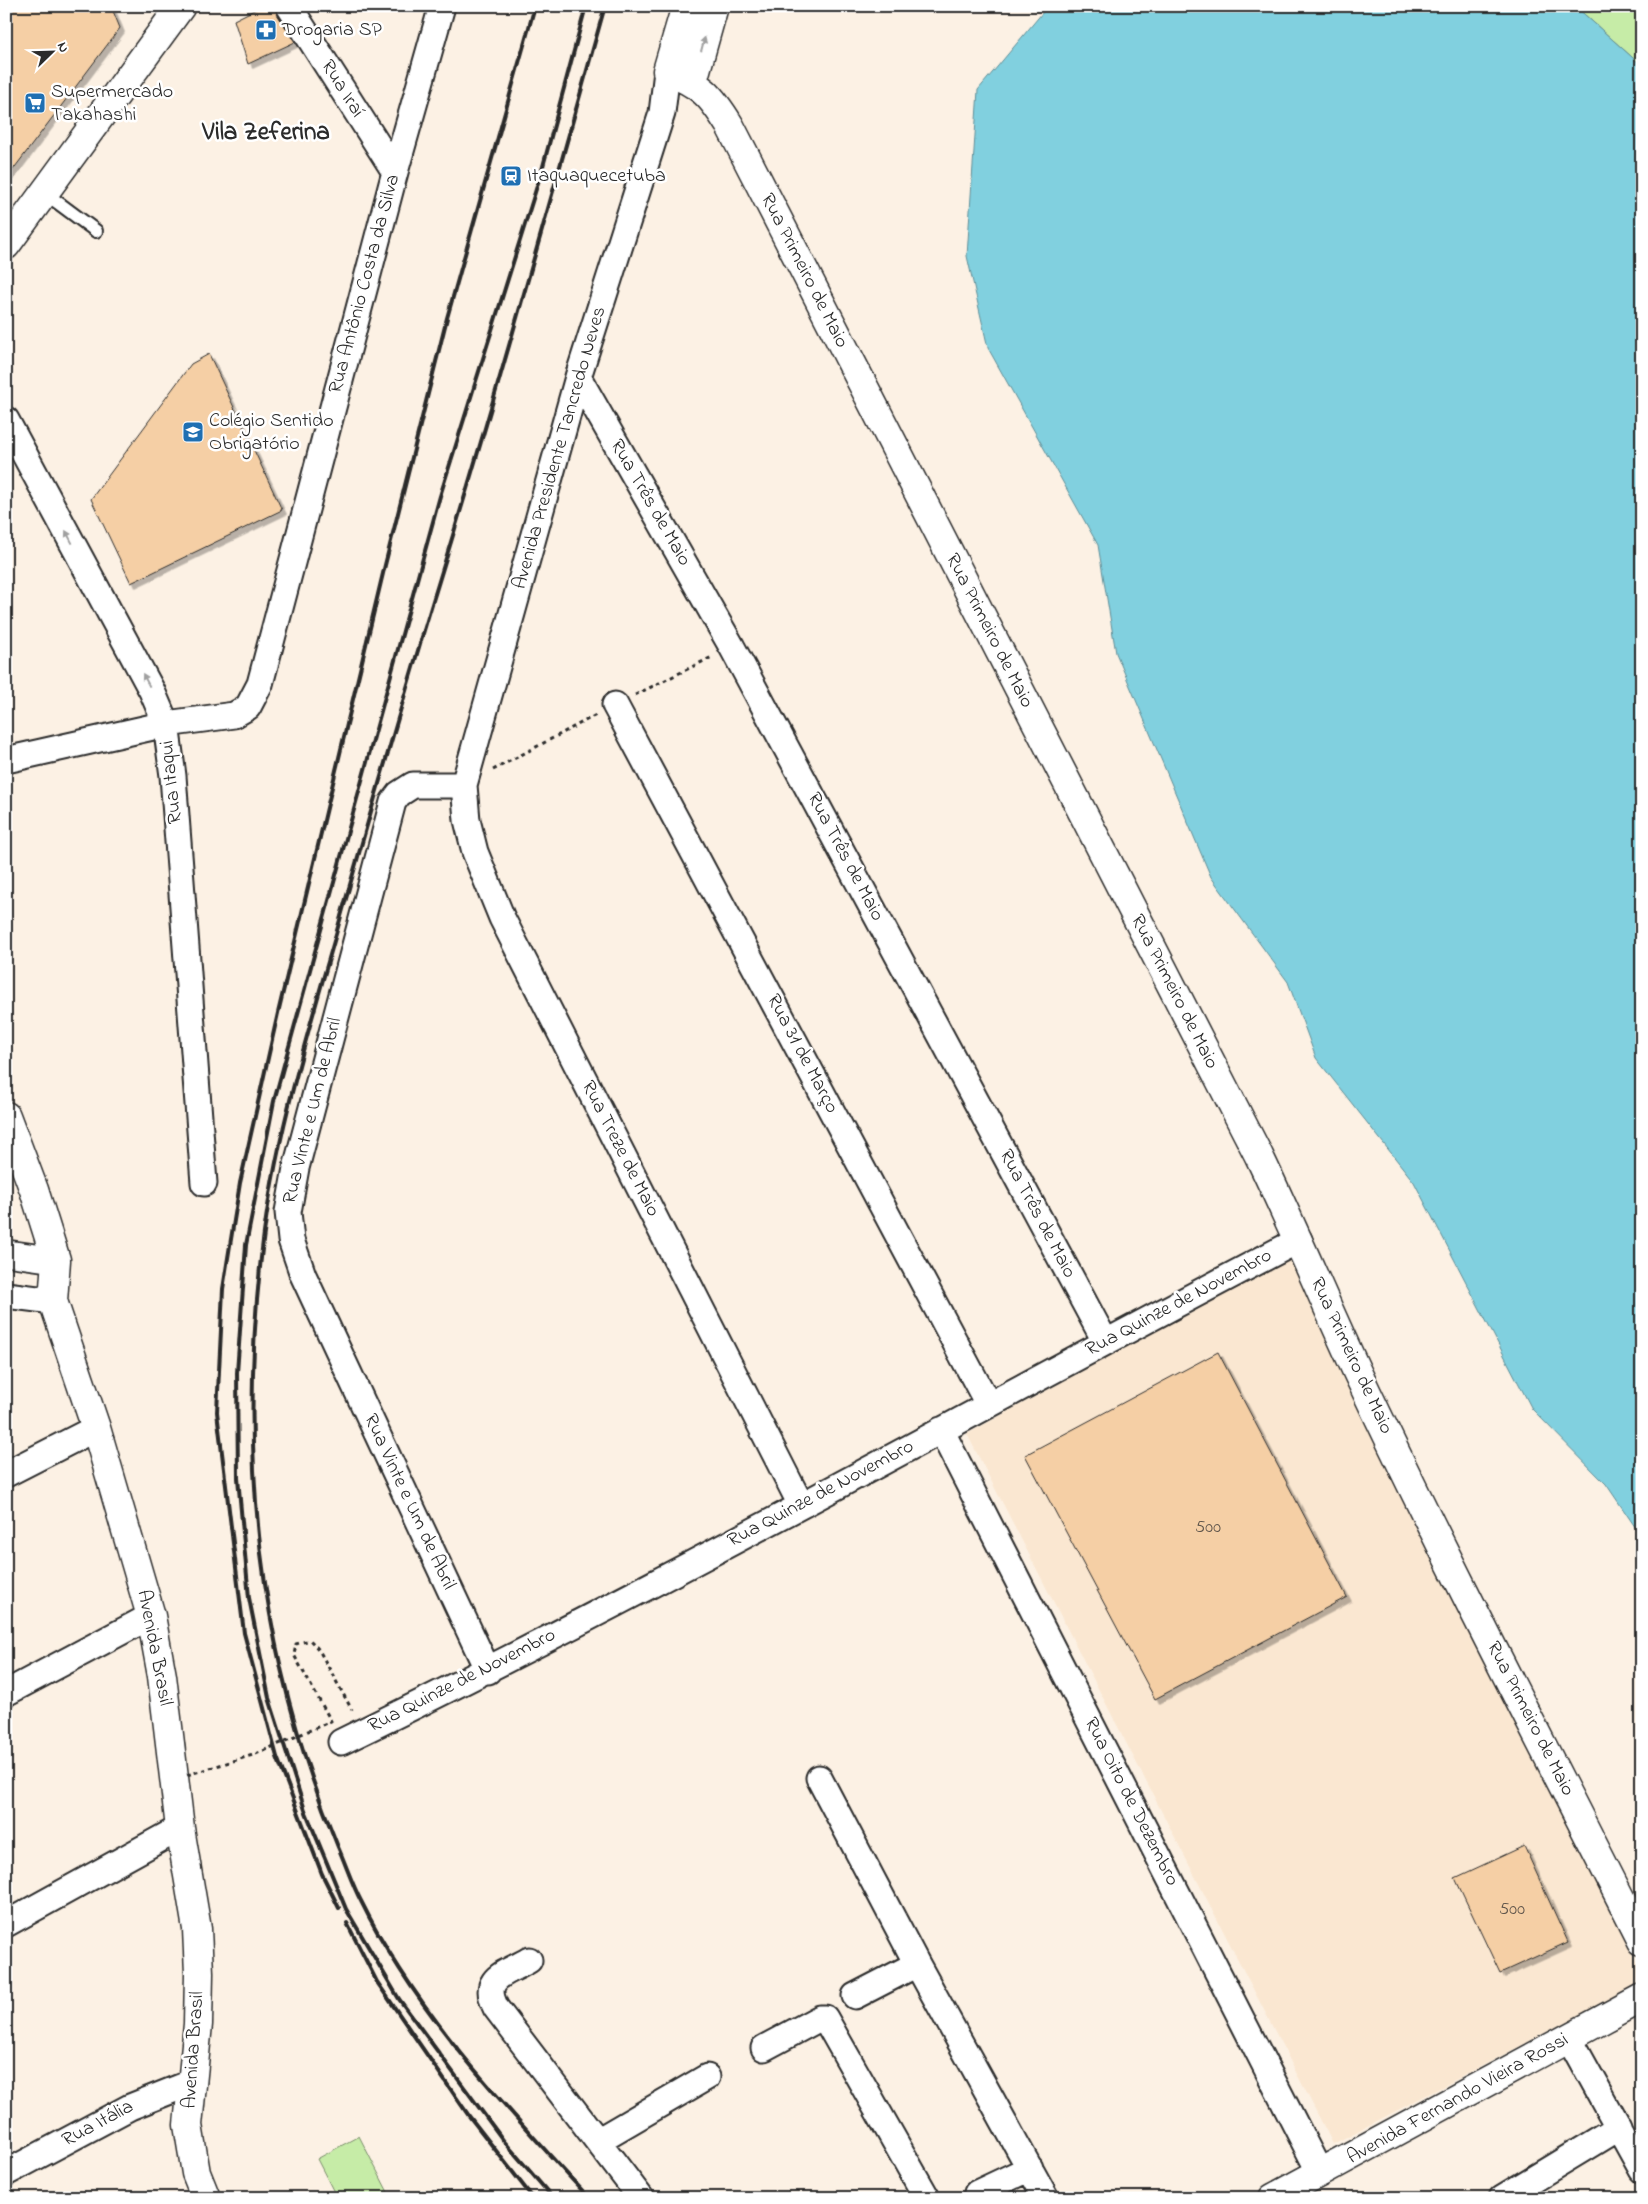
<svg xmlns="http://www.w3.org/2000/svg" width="1648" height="2204" font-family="'Indie Flower',sans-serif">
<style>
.built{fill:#fae7d1}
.green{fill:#c6eca7;stroke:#788c69}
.water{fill:#81d0df;stroke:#5f8e97}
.building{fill:#f5cfa5;stroke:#2b2b2b;filter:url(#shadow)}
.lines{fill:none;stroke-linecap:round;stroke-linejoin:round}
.service-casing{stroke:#2b2b2b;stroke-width:16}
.minor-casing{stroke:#2b2b2b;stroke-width:29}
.tertiary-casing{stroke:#2b2b2b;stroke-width:31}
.secondary-casing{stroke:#2b2b2b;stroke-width:31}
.path{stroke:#2b2b2b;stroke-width:3;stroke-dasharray:4 4;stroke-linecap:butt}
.service{stroke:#fff;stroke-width:12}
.minor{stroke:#fff;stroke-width:25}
.tertiary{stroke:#fff;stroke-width:28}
.secondary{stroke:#fff;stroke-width:28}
.rail{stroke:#2b2b2b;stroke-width:4}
.path-bridge{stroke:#2b2b2b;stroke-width:3;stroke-dasharray:4 4;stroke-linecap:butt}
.oneway{fill:#a0a0a0}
.labels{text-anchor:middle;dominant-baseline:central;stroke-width:5;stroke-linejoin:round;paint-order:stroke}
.number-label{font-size:18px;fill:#5e544a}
.poi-label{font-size:20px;fill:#2b2b2b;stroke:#fff;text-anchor:start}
.street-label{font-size:20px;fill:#2b2b2b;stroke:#fff}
.district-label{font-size:25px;font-weight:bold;fill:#2b2b2b;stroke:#fff}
</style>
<defs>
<filter id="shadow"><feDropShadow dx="4.5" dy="4.5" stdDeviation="0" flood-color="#0004"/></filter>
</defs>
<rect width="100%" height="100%" fill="#fcf1e4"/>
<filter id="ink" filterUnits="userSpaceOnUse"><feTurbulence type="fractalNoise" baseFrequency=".02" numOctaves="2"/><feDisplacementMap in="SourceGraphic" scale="10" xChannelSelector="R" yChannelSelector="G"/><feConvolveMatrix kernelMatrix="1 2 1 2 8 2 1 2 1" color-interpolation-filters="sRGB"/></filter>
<g filter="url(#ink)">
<path class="built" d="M1293,1255L1642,1972V1982L1333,2144L967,1434Z"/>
<path class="green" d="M1575,6H1642V66Z
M359,2136L391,2198H337L317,2159Z"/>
<path class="water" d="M1048,6H1575L1642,66V1537L1606,1484L1532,1409L1414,1182L1316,1058L1288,982L1211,877L1116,653L1098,545L988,348L967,256L978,90Z"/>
<path class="building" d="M6,6H111L120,28L6,179Z
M262,6H275L277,14L295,42L248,64L234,20Z
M209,354L282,510L131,583L91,499L191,364Z
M1218,1352L1347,1597L1155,1699L1025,1455Z
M1524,1846L1568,1942L1500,1973L1455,1878Z"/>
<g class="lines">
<g class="service-casing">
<path id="service" d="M45,193L96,231"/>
</g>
<g class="minor-casing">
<path id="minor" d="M289,6L395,172
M667,71L662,113L578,377L464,785L467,820L475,852L502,918L801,1505
M578,377L732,647L1105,1341
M6,420L152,691L166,724L173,776L204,1183
M615,705L988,1404
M6,760L166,724L234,715L248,707L260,684L395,172L442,6
M464,785H413L399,794L393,802L296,1168L288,1212L291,1240L303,1275L488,1671
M6,1253L56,1260
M6,1295L53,1301
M941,1430L1320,2173
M6,1474L96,1428
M6,1693L151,1616
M341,1742C665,1585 979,1407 1299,1240
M819,1778L917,1964L1046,2198
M6,1924L180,1828
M529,1960C506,1974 480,1977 496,2008L641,2198
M855,1996L917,1964
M1569,2038L1642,2170
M764,2048L820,2018H825L927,2198
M599,2140L707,2077
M6,2173L130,2107L193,2082
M977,2193L1030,2168
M1502,2198L1619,2127"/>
</g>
<g class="tertiary-casing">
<path id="tertiary" d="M6,1116L34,1190L56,1260L53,1301L96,1428L151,1616L162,1676L180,1828L197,1929L199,1973L198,2024L188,2125L196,2173L206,2198
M1273,2198L1642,1998"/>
</g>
<g class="secondary-casing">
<path id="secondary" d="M686,6L667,71C702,85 711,95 730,126L1259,1156C1294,1229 1325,1303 1359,1376C1449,1567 1547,1753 1642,1941
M693,81L714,6
M6,245L181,6"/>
</g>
<path class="path" d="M635,695L712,657
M493,770L596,715"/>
<use href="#service" class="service"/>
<use href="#minor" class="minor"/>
<use href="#tertiary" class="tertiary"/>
<use href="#secondary" class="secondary"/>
<path class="rail" d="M339,1908L322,1874L277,1757L244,1633L217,1412L223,1289L240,1183L278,1013L385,565L447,318L535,6
M347,1923L377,1982L469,2116L533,2198
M553,2198L503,2140L399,1999L346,1909L305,1810L269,1698L249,1598L238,1478L237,1373L246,1245L274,1101L440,496L542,170L586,6
M589,2198C505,2106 416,2013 361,1901C352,1884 346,1865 338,1847C258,1654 238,1456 262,1249C274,1145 305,1042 334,941C368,821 402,701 439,581C498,390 551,198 605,6"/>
<path class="path-bridge" d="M187,1775L256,1754L331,1721L294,1655L296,1644L310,1640L319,1650L352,1710"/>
</g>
<defs><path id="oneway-solid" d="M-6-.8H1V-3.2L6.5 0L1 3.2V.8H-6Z" transform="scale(1.25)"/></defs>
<g class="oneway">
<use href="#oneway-solid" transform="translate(703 44) rotate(-75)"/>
<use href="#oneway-solid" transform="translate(69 537) rotate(-118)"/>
<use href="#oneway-solid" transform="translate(146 680) rotate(-118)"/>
</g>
</g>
<defs>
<g id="pharmacy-square" transform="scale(1.125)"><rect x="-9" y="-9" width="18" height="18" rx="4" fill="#1f6fb2" stroke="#fff"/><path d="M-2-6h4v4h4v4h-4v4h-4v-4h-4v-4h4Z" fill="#fff"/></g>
<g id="supermarket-square" transform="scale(1.125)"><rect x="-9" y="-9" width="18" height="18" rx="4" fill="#1f6fb2" stroke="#fff"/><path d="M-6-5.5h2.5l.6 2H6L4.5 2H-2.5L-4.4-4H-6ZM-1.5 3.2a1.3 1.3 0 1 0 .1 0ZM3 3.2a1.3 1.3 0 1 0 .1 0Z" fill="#fff"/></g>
<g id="station-square" transform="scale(1.125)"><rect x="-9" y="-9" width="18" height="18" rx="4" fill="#1f6fb2" stroke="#fff"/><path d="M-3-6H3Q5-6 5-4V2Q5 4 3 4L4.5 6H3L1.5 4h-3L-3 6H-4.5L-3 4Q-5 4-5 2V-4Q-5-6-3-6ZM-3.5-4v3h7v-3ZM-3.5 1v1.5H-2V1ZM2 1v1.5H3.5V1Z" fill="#fff"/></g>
<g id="school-square" transform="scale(1.125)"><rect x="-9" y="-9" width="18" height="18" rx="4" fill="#1f6fb2" stroke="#fff"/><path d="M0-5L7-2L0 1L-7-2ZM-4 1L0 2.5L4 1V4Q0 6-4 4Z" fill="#fff"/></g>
</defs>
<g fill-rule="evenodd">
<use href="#pharmacy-square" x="266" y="30"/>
<use href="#supermarket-square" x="35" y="103"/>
<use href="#station-square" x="511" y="176"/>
<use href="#school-square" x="193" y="432"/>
</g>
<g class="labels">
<g class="number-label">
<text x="1208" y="1528">500</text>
<text x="1512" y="1910">500</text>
</g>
<g class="poi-label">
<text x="282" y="30">Drogaria SP</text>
<text x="51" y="92">Supermercado<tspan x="51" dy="23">Takahashi</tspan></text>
<text x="527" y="176">Itaquaquecetuba</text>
<text x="209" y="421">Colégio Sentido<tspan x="209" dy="23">Obrigatório</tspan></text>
</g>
<g class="street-label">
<text transform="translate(342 89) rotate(58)">Rua Iraí</text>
<text transform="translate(804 271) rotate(63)">Rua Primeiro de Maio</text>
<text transform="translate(365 284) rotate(-75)">Rua Antônio Costa da Silva</text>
<text transform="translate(560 448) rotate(-74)">Avenida Presidente Tancredo Neves</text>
<text transform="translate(650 503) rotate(60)">Rua Três de Maio</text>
<text transform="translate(989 631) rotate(63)">Rua Primeiro de Maio</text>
<text transform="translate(172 782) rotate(-96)">Rua Itaqui</text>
<text transform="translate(845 857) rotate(62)">Rua Três de Maio</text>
<text transform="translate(1174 992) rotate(63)">Rua Primeiro de Maio</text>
<text transform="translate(802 1054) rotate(62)">Rua 31 de Março</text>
<text transform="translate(313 1111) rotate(-76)">Rua Vinte e Um de Abril</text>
<text transform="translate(620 1149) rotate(63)">Rua Treze de Maio</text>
<text transform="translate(1037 1214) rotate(62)">Rua Três de Maio</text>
<text transform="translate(1179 1303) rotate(-28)">Rua Quinze de Novembro</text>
<text transform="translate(1351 1356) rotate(65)">Rua Primeiro de Maio</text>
<text transform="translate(821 1494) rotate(-28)">Rua Quinze de Novembro</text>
<text transform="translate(409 1502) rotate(65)">Rua Vinte e Um de Abril</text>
<text transform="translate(154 1648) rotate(79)">Avenida Brasil</text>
<text transform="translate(462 1681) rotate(-27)">Rua Quinze de Novembro</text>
<text transform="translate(1530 1719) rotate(63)">Rua Primeiro de Maio</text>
<text transform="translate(1131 1802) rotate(63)">Rua Oito de Dezembro</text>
<text transform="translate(194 2050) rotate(-86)">Avenida Brasil</text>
<text transform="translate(1458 2099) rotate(-29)">Avenida Fernando Vieira Rossi</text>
<text transform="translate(98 2124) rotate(-28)">Rua Itália</text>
</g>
<g class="district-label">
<text x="266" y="133">Vila Zeferina</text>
</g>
</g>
<rect width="1648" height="2204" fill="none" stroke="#fff" stroke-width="25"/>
<rect x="12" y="12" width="1623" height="2179" fill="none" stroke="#2b2b2b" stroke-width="2" filter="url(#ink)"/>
<g transform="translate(52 52) rotate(67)" stroke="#ffffff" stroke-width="4" paint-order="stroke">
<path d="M0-4L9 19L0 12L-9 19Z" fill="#2b2b2b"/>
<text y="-8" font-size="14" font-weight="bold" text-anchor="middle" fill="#2b2b2b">N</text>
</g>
</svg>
